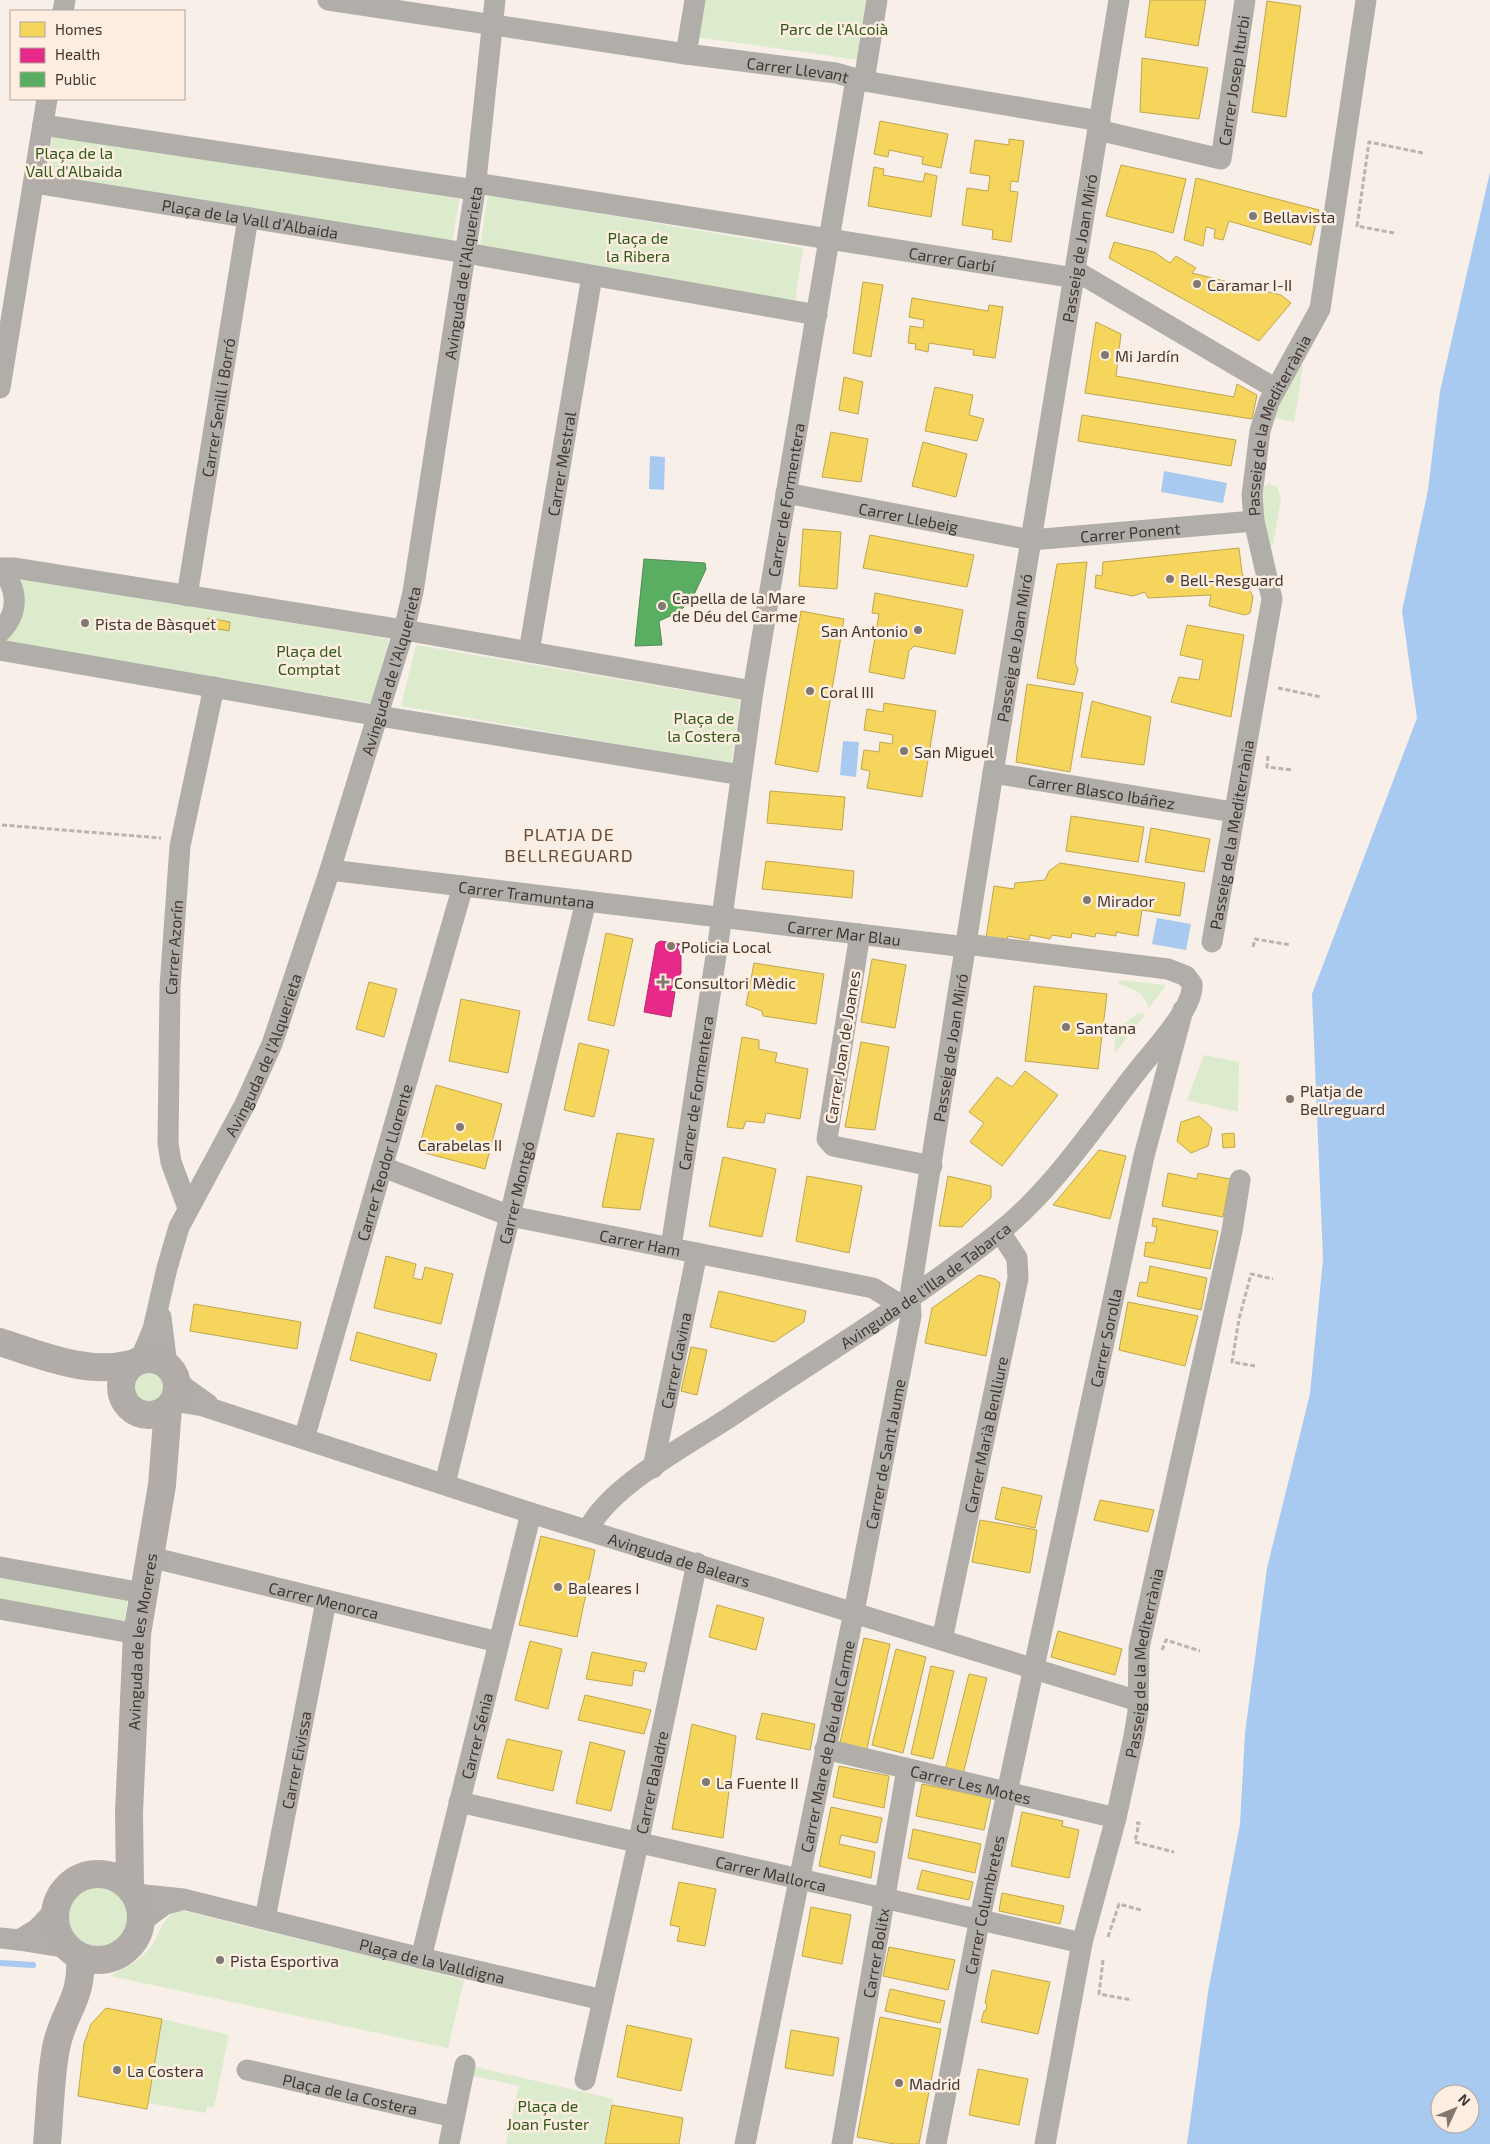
<svg xmlns="http://www.w3.org/2000/svg" width="1490" height="2144" font-family="'Exo 2',sans-serif">
<style>
.green{fill:#dbebcb}
.water{fill:#a8caf0;fill-rule:evenodd}
.homes{fill:#f6d55c;stroke:#bfa64f}
.health{fill:#e7298a;stroke:#b52e70}
.public{fill:#5aae61;stroke:#528b53}
.lines{fill:none;stroke-linecap:round;stroke-linejoin:round}
.stream{stroke:#a8caf0;stroke-width:6}
.path{stroke:#b8b4b1;stroke-width:3;stroke-dasharray:5 2.5;stroke-linecap:butt}
.street{stroke:#b1aea9;stroke-width:21}
.secondary{stroke:#b1aca7;stroke-width:28}
.poi-dot{fill:#807872;stroke:#feeee2;stroke-width:2}
.labels{text-anchor:middle;dominant-baseline:central;stroke-width:5;stroke-linejoin:round;paint-order:stroke}
.park-label{font-size:16px;fill:#305a1a;stroke:#feeee2}
.street-label{font-size:16px;fill:#403832;stroke:#feeee2}
.poi-label{font-size:16px;fill:#403832;stroke:#feeee2;text-anchor:start}
.neighbourhood-label{font-size:18px;letter-spacing:1px;fill:#615144;stroke:#feeee2}
</style>
<rect width="100%" height="100%" fill="#f8efe8"/>
<path class="green" d="M702,0H869L860,60L696,37Z
M53,134L459,199L452,244L46,180Z
M488,195L803,248L795,301L480,247Z
M1298,364L1303,366L1294,422L1270,417Z
M1269,484L1277,487L1281,498L1273,545L1268,548L1259,490Z
M17,578L389,639L371,703L3,642Z
M416,645L740,700L731,764L401,706Z
M1118,980L1166,985L1149,1008C1144,994 1134,987 1119,985Z
M1138,1013L1145,1015L1114,1054L1116,1029Z
M1204,1055L1239,1062L1238,1112L1187,1100Z
M131 1388a18 18 0 1 1 36 0a18 18 0 1 1-36 0Z
M0,1574L128,1596L124,1626L0,1602Z
M67 1918a32 32 0 1 1 64 0a32 32 0 1 1-64 0Z
M180,1910L464,1980L448,2048L110,1976C124,1969 139,1961 149,1949C163,1933 158,1919 180,1910Z
M162,2019L229,2035L214,2107L207,2106L206,2113L148,2103Z
M472,2066L613,2099L605,2144H506L519,2086L470,2075Z"/>
<path class="water" d="M1490,172V2144H1187L1208,1992L1240,1824L1245,1733L1267,1568L1310,1394L1323,1259L1312,994L1417,718L1402,611L1428,490L1440,391ZM1440,2094H1470V2124H1440Z
M650,456L665,457L664,490L649,489Z
M1164,471L1227,483L1223,503L1161,492Z
M843,741L859,742L856,777L840,775Z
M1157,918L1191,924L1186,950L1152,944Z"/>
<path class="homes" d="M1150,0H1206L1198,46L1145,37Z
M1267,1L1301,6L1286,117L1252,112Z
M1142,58L1208,68L1199,119L1140,112Z
M880,121L948,134L941,168L922,164L923,157L889,150L888,157L874,154Z
M1009,139L1024,141L1018,182L1011,181L1010,191L1018,192L1011,242L992,239L993,230L962,225L967,188L988,191L990,176L970,173L975,140L1009,145Z
M1121,165L1186,179L1173,233L1106,216Z
M874,167L884,169L883,175L923,182L925,173L937,176L931,217L868,206Z
M1196,178L1319,210L1311,245L1229,221L1223,240L1214,238L1215,229L1206,227L1203,246L1184,240Z
M1114,242L1154,252L1170,263L1176,256L1196,268L1192,273L1281,295L1291,303L1259,341L1109,258Z
M863,282L883,285L871,357L853,353Z
M912,298L988,311L989,305L1003,307L995,358L973,355L974,350L929,343L928,352L915,349L916,344L908,343L910,326L923,328L924,320L909,317Z
M1096,322L1121,334L1116,376L1234,397L1237,384L1257,395L1252,419L1085,393Z
M844,377L863,382L858,414L839,410Z
M935,387L973,395L969,415L984,419L977,441L925,431Z
M1082,415L1236,440L1231,466L1078,441Z
M831,432L868,439L861,482L822,477Z
M923,442L967,454L956,497L912,486Z
M803,529L841,532L837,589L799,586Z
M870,535L974,555L967,587L863,568Z
M1239,548L1242,573L1253,597L1250,613L1245,615L1209,606L1211,595L1148,598L1145,592L1133,596L1095,588L1096,575L1102,576L1103,562Z
M1087,562L1075,663L1078,669L1074,685L1037,678L1057,564Z
M875,593L963,610L955,654L914,646L909,651L904,679L869,672L879,614L872,613Z
M801,611L844,619L818,772L775,764Z
M208,618L230,622L229,631L207,627Z
M1187,625L1244,635L1231,717L1171,702L1179,677L1199,680L1203,660L1180,655Z
M1027,684L1083,693L1070,772L1016,762Z
M1092,701L1151,717L1144,765L1081,757Z
M884,703L936,711L922,797L867,788L870,771L861,769L864,750L879,752L880,742L892,744L893,735L864,730L867,709L883,712Z
M770,791L845,797L842,830L767,823Z
M1071,816L1144,827L1138,862L1066,851Z
M1151,828L1210,839L1204,872L1145,862Z
M766,861L854,871L852,898L762,889Z
M1060,863L1185,883L1180,916L1142,910L1138,936L1116,932V936L1096,933L1095,937L1072,933L1071,938L1052,935L1050,939L1030,935L1029,940L1008,936L1007,941L986,938L994,886L1014,889L1015,883L1045,880L1049,871Z
M606,933L633,939L614,1026L588,1020Z
M872,959L906,965L895,1028L861,1022Z
M754,963L824,974L816,1024L763,1016L762,1011L746,1005Z
M369,982L397,989L384,1037L356,1029Z
M1034,986L1107,994L1098,1069L1025,1061Z
M461,999L520,1011L508,1073L449,1061Z
M742,1037L759,1040V1049L777,1053L775,1062L808,1069L800,1119L766,1113L764,1123L746,1121L743,1129L727,1127Z
M861,1042L889,1047L875,1130L845,1127Z
M579,1043L609,1050L594,1117L564,1110Z
M1025,1071L1058,1095L1002,1166L970,1142L984,1123L969,1112L997,1077L1012,1087Z
M436,1085L502,1104L485,1169L418,1151Z
M1199,1116L1212,1128L1208,1146L1191,1153L1177,1141L1181,1122Z
M617,1133L654,1139L640,1210L602,1207Z
M1234,1133L1235,1147L1223,1148L1222,1134Z
M1099,1150L1126,1156L1110,1219L1053,1205Z
M723,1157L776,1169L762,1237L709,1226Z
M1168,1173L1197,1179L1198,1173L1230,1179L1223,1217L1162,1206Z
M807,1176L862,1186L849,1253L796,1241Z
M948,1176L991,1186V1198L962,1227L939,1226Z
M1153,1218L1218,1231L1210,1269L1144,1256L1146,1242L1154,1243L1157,1227L1152,1226Z
M386,1256L416,1264L413,1278L422,1280L425,1267L453,1274L441,1324L374,1308Z
M1150,1266L1207,1278L1201,1310L1137,1296L1140,1282L1147,1283Z
M979,1275L995,1279L1000,1283L986,1356L925,1343L932,1308Z
M719,1291L806,1311L804,1322L774,1342L710,1327Z
M1128,1302L1198,1316L1185,1366L1119,1350Z
M194,1304L301,1322L297,1349L190,1331Z
M357,1332L437,1354L430,1381L350,1360Z
M691,1347L707,1350L697,1395L681,1391Z
M1002,1487L1042,1496L1035,1528L995,1519Z
M1100,1500L1154,1510L1148,1532L1094,1520Z
M980,1520L1037,1530L1030,1573L972,1562Z
M541,1536L595,1550L577,1637L519,1625Z
M717,1605L764,1618L756,1650L709,1637Z
M1058,1631L1122,1649L1115,1675L1051,1657Z
M864,1638L890,1644L866,1753L839,1747Z
M530,1641L562,1649L548,1709L515,1700Z
M896,1649L926,1657L903,1753L872,1745Z
M592,1652L647,1663L644,1672L634,1670L632,1686L586,1679Z
M931,1666L954,1671L933,1759L911,1754Z
M969,1674L987,1678L963,1774L945,1770Z
M585,1695L651,1710L644,1734L578,1720Z
M762,1713L815,1724L810,1750L756,1739Z
M692,1724L736,1736L723,1838L672,1829Z
M507,1739L562,1751L553,1791L497,1778Z
M590,1742L625,1751L611,1811L576,1803Z
M839,1766L889,1776L884,1808L833,1797Z
M922,1784L991,1798L984,1830L916,1816Z
M831,1807L882,1818L877,1843L841,1835L839,1844L875,1852L871,1878L819,1866Z
M1022,1812L1063,1821L1062,1826L1079,1830L1069,1878L1011,1866Z
M913,1829L981,1844L975,1873L908,1858Z
M922,1870L973,1882L969,1900L917,1889Z
M679,1882L716,1889L705,1946L677,1941L680,1927L670,1925Z
M1002,1893L1064,1906L1060,1924L999,1911Z
M811,1907L851,1915L842,1964L802,1956Z
M889,1947L955,1960L948,1990L883,1976Z
M992,1970L1050,1982L1038,2034L981,2022L984,2011H986L987,2004L985,2003Z
M890,1989L945,2001L940,2023L885,2011Z
M106,2008L162,2019L147,2109L78,2096L84,2044L91,2024Z
M880,2017L941,2029L919,2144H894L857,2137Z
M627,2025L692,2039L681,2091L617,2077Z
M791,2030L839,2038L833,2076L785,2068Z
M978,2069L1028,2079L1019,2125L969,2115Z
M612,2105L683,2118L679,2144H605Z"/>
<path class="health" d="M660,941L680,944L677,947L681,955V973L670,991L675,992L671,1017L644,1012L656,944Z"/>
<path class="public" d="M644,559L705,563L706,569L692,599L679,612L659,621L662,645L635,646Z"/>
<g class="lines">
<path class="stream" d="M0,1963L33,1965"/>
<path class="path" d="M1394,233L1357,226L1369,142L1423,153
M1278,688L1321,697
M1268,756L1267,767L1293,770
M2,825L161,838
M1253,947L1255,939L1291,945
M1255,1366L1232,1362L1239,1319L1251,1274L1273,1279
M1162,1650L1166,1640L1200,1651
M1136,1823H1139L1135,1842L1174,1852
M1108,1937L1119,1904L1141,1910
M1103,1960L1099,1994L1132,2000"/>
<g class="street">
<path id="s1" d="M328,0L686,54L836,73L864,81L1100,121"/>
<path d="M63,11L65,0"/>
<path d="M686,54L695,0"/>
<path d="M864,81L877,0"/>
<path d="M43,125L475,190"/>
<path id="s2" d="M1098,130L1221,159L1245,0"/>
<path id="s3" d="M34,183L466,253L817,315"/>
<path id="s4" d="M476,183L1075,278"/>
<path d="M1076,271L1276,389"/>
<path d="M0,388L47,99"/>
<path id="s5" d="M786,493L1031,540L1254,521"/>
<path d="M0,568H15L404,630L753,691"/>
<path d="M0,568C18,588 20,612 0,632"/>
<path id="s6" d="M187,596L248,218"/>
<path d="M0,650L379,716L741,775"/>
<path id="s7" d="M529,652L592,276"/>
<path id="s8" d="M993,773L1233,812"/>
<path id="s9" d="M330,870L966,947"/>
<path d="M860,934L827,1139L833,1146L932,1166"/>
<path id="s10" d="M1212,942L1272,599L1254,521L1252,495L1260,431L1269,402L1320,309L1366,0"/>
<path id="s11" d="M383,1167L510,1216L873,1288L899,1304"/>
<path id="s12" d="M188,1208L171,1162L168,1143L170,987L180,846L214,687"/>
<path id="s13" d="M671,1247L722,917L753,691L856,79"/>
<path d="M161,1317L167,1365"/>
<path id="s14" d="M140,1360L153,1329L167,1268L179,1227L245,1104L272,1044L330,870L404,630L413,592L475,190L495,0"/>
<path d="M177,1382L208,1404"/>
<path id="s15" d="M173,1401L203,1406L531,1513L1138,1701"/>
<path id="s16" d="M304,1439L463,886"/>
<path id="s17" d="M653,1468L697,1253"/>
<path id="s18" d="M445,1484L586,901"/>
<path id="s19" d="M588,1530C609,1486 689,1444 730,1417C819,1357 913,1301 997,1234C1053,1190 1094,1126 1138,1070C1152,1052 1195,1007 1192,984L1186,976L1168,969L966,944"/>
<path id="s20" d="M150,1557L498,1642"/>
<path d="M0,1567L143,1593"/>
<path d="M0,1609L137,1634"/>
<path id="s21" d="M942,1640L1018,1278L1017,1258L1000,1232"/>
<path id="s22" d="M825,1749L1116,1818"/>
<path id="s23" d="M459,1802L1082,1943"/>
<path id="s24" d="M136,1894L183,1899L421,1958L603,2000"/>
<path d="M55,1910L37,1929L19,1940L68,1948"/>
<path id="s25" d="M265,1919L326,1601"/>
<path d="M141,1922L164,1905L181,1900"/>
<path d="M0,1938L19,1940"/>
<path id="s26" d="M421,1958L531,1513"/>
<path id="s27" d="M247,2070L454,2117"/>
<path id="s28" d="M585,2080L638,1844L697,1563"/>
<path d="M449,2144L465,2065"/>
<path id="s29" d="M745,2144L854,1612L911,1316L910,1296L993,773L1119,0"/>
<path id="s30" d="M842,2144L907,1769"/>
<path id="s31" d="M936,2144L980,1918L1144,1156L1183,1010"/>
<path id="s32" d="M1045,2144L1082,1943L1116,1818L1134,1736L1138,1712L1139,1648L1232,1231L1240,1180"/>
</g>
<g class="secondary">
<path d="M0,1342C41,1355 87,1375 131,1364"/>
<circle cx="149" cy="1387" r="28"/>
<circle cx="98" cy="1917" r="43"/>
<path id="s33" d="M130,1887L129,1813L137,1634L162,1485L168,1408"/>
<path d="M47,2144C50,2113 50,2079 56,2048C63,2011 83,2000 80,1957"/>
</g>
</g>
<g class="poi-dot">
<circle cx="1253" cy="216" r="5"/>
<circle cx="1197" cy="284" r="5"/>
<circle cx="1105" cy="355" r="5"/>
<circle cx="1170" cy="579" r="5"/>
<circle cx="662" cy="606" r="5"/>
<circle cx="85" cy="623" r="5"/>
<circle cx="918" cy="630" r="5"/>
<circle cx="810" cy="691" r="5"/>
<circle cx="904" cy="751" r="5"/>
<circle cx="1087" cy="900" r="5"/>
<circle cx="671" cy="946" r="5"/>
<path d="M660.5 974.5h5v5h5v5h-5v5h-5v-5h-5v-5h5z"/>
<circle cx="1066" cy="1027" r="5"/>
<circle cx="1290" cy="1099" r="5"/>
<circle cx="460" cy="1127" r="5"/>
<circle cx="558" cy="1587" r="5"/>
<circle cx="706" cy="1782" r="5"/>
<circle cx="220" cy="1960" r="5"/>
<circle cx="117" cy="2070" r="5"/>
<circle cx="899" cy="2083" r="5"/>
</g>
<g class="labels">
<g class="park-label">
<text x="834" y="28">Parc de l'Alcoià</text>
<text x="74" y="152">Plaça de la<tspan x="74" dy="18">Vall d'Albaida</tspan></text>
<text x="638" y="237">Plaça de<tspan x="638" dy="18">la Ribera</tspan></text>
<text x="309" y="650">Plaça del<tspan x="309" dy="18">Comptat</tspan></text>
<text x="704" y="717">Plaça de<tspan x="704" dy="18">la Costera</tspan></text>
<text x="548" y="2105">Plaça de<tspan x="548" dy="18">Joan Fuster</tspan></text>
</g>
<g class="street-label">
<text stroke="none"><textPath href="#s1" startOffset="475">Carrer Llevant</textPath></text>
<text stroke="none"><textPath href="#s2" startOffset="206">Carrer Josep Iturbi</textPath></text>
<text stroke="none"><textPath href="#s3" startOffset="219">Plaça de la Vall d’Albaida</textPath></text>
<text stroke="none"><textPath href="#s29" startOffset="1926">Passeig de Joan Miró</textPath></text>
<text stroke="none"><textPath href="#s4" startOffset="482">Carrer Garbí</textPath></text>
<text stroke="none"><textPath href="#s14" startOffset="1141">Avinguda de l’Alquerieta</textPath></text>
<text stroke="none"><textPath href="#s6" startOffset="191">Carrer Senill i Borró</textPath></text>
<text stroke="none"><textPath href="#s10" startOffset="529">Passeig de la Mediterrània</textPath></text>
<text stroke="none"><textPath href="#s7" startOffset="191">Carrer Mestral</textPath></text>
<text stroke="none"><textPath href="#s13" startOffset="756">Carrer de Formentera</textPath></text>
<text stroke="none"><textPath href="#s5" startOffset="125">Carrer Llebeig</textPath></text>
<text stroke="none"><textPath href="#s5" startOffset="349">Carrer Ponent</textPath></text>
<text stroke="none"><textPath href="#s29" startOffset="1521">Passeig de Joan Miró</textPath></text>
<text stroke="none"><textPath href="#s14" startOffset="736">Avinguda de l’Alquerieta</textPath></text>
<text stroke="none"><textPath href="#s8" startOffset="110">Carrer Blasco Ibáñez</textPath></text>
<text stroke="none"><textPath href="#s10" startOffset="109">Passeig de la Mediterrània</textPath></text>
<text stroke="none"><textPath href="#s9" startOffset="198">Carrer Tramuntana</textPath></text>
<text stroke="none"><textPath href="#s9" startOffset="518">Carrer Mar Blau</textPath></text>
<text stroke="none"><textPath href="#s12" startOffset="264">Carrer Azorín</textPath></text>
<text transform="translate(842 1047) rotate(-81)">Carrer Joan de Joanes</text>
<text stroke="none"><textPath href="#s29" startOffset="1116">Passeig de Joan Miró</textPath></text>
<text stroke="none"><textPath href="#s14" startOffset="331">Avinguda de l’Alquerieta</textPath></text>
<text stroke="none"><textPath href="#s13" startOffset="156">Carrer de Formentera</textPath></text>
<text stroke="none"><textPath href="#s16" startOffset="288">Carrer Teodor Llorente</textPath></text>
<text stroke="none"><textPath href="#s18" startOffset="300">Carrer Montgó</textPath></text>
<text stroke="none"><textPath href="#s11" startOffset="269">Carrer Ham</textPath></text>
<text stroke="none"><textPath href="#s19" startOffset="419">Avinguda de l'Illa de Tabarca</textPath></text>
<text stroke="none"><textPath href="#s31" startOffset="824">Carrer Sorolla</textPath></text>
<text stroke="none"><textPath href="#s17" startOffset="110">Carrer Gavina</textPath></text>
<text stroke="none"><textPath href="#s21" startOffset="210">Carrer Marià Benlliure</textPath></text>
<text stroke="none"><textPath href="#s29" startOffset="704">Carrer de Sant Jaume</textPath></text>
<text stroke="none"><textPath href="#s15" startOffset="531">Avinguda de Balears</textPath></text>
<text stroke="none"><textPath href="#s20" startOffset="179">Carrer Menorca</textPath></text>
<text stroke="none"><textPath href="#s33" startOffset="246">Avinguda de les Moreres</textPath></text>
<text stroke="none"><textPath href="#s32" startOffset="492">Passeig de la Mediterrània</textPath></text>
<text stroke="none"><textPath href="#s26" startOffset="229">Carrer Sénia</textPath></text>
<text stroke="none"><textPath href="#s29" startOffset="406">Carrer Mare de Déu del Carme</textPath></text>
<text stroke="none"><textPath href="#s25" startOffset="162">Carrer Eivissa</textPath></text>
<text stroke="none"><textPath href="#s28" startOffset="305">Carrer Baladre</textPath></text>
<text stroke="none"><textPath href="#s22" startOffset="150">Carrer Les Motes</textPath></text>
<text stroke="none"><textPath href="#s23" startOffset="320">Carrer Mallorca</textPath></text>
<text stroke="none"><textPath href="#s31" startOffset="244">Carrer Columbretes</textPath></text>
<text stroke="none"><textPath href="#s30" startOffset="194">Carrer Bolitx</textPath></text>
<text stroke="none"><textPath href="#s24" startOffset="304">Plaça de la Valldigna</textPath></text>
<text stroke="none"><textPath href="#s27" startOffset="106">Plaça de la Costera</textPath></text>
</g>
<g class="poi-label">
<text x="1263" y="216">Bellavista</text>
<text x="1207" y="284">Caramar I-II</text>
<text x="1115" y="355">Mi Jardín</text>
<text x="1180" y="579">Bell-Resguard</text>
<text x="672" y="597">Capella de la Mare<tspan x="672" dy="18">de Déu del Carme</tspan></text>
<text x="95" y="623">Pista de Bàsquet</text>
<text x="908" y="630" text-anchor="end">San Antonio</text>
<text x="820" y="691">Coral III</text>
<text x="914" y="751">San Miguel</text>
<text x="1097" y="900">Mirador</text>
<text x="681" y="946">Policia Local</text>
<text x="674" y="982">Consultori Mèdic</text>
<text x="1076" y="1027">Santana</text>
<text x="1300" y="1090">Platja de<tspan x="1300" dy="18">Bellreguard</tspan></text>
<text x="460" y="1144" text-anchor="middle">Carabelas II</text>
<text x="568" y="1587">Baleares I</text>
<text x="716" y="1782">La Fuente II</text>
<text x="230" y="1960">Pista Esportiva</text>
<text x="127" y="2070">La Costera</text>
<text x="909" y="2083">Madrid</text>
</g>
<g class="neighbourhood-label">
<text x="569" y="834">PLATJA DE<tspan x="569" dy="21">BELLREGUARD</tspan></text>
</g>
</g>
<rect x="10" y="10" width="175" height="90" fill="#feeee2" stroke="#b2a59c"/>
<rect x="20" y="22" width="25" height="15" fill="#f6d55c" stroke="#b2a59c"/>
<text x="55" y="35" font-size="15" fill="#403832">Homes</text>
<rect x="20" y="48" width="25" height="15" fill="#e7298a" stroke="#b2a59c"/>
<text x="55" y="60" font-size="15" fill="#403832">Health</text>
<rect x="20" y="72" width="25" height="15" fill="#5aae61" stroke="#b2a59c"/>
<text x="55" y="85" font-size="15" fill="#403832">Public</text>
<g transform="translate(1455 2109) rotate(46)"><circle r="24" fill="#feeee2" stroke="#b2a59c"/>
<path d="M0-4L9 19L0 12L-9 19Z" fill="#807872"/>
<text y="-8" font-size="14" font-weight="bold" text-anchor="middle" fill="#403832">N</text>
</g>
</svg>
